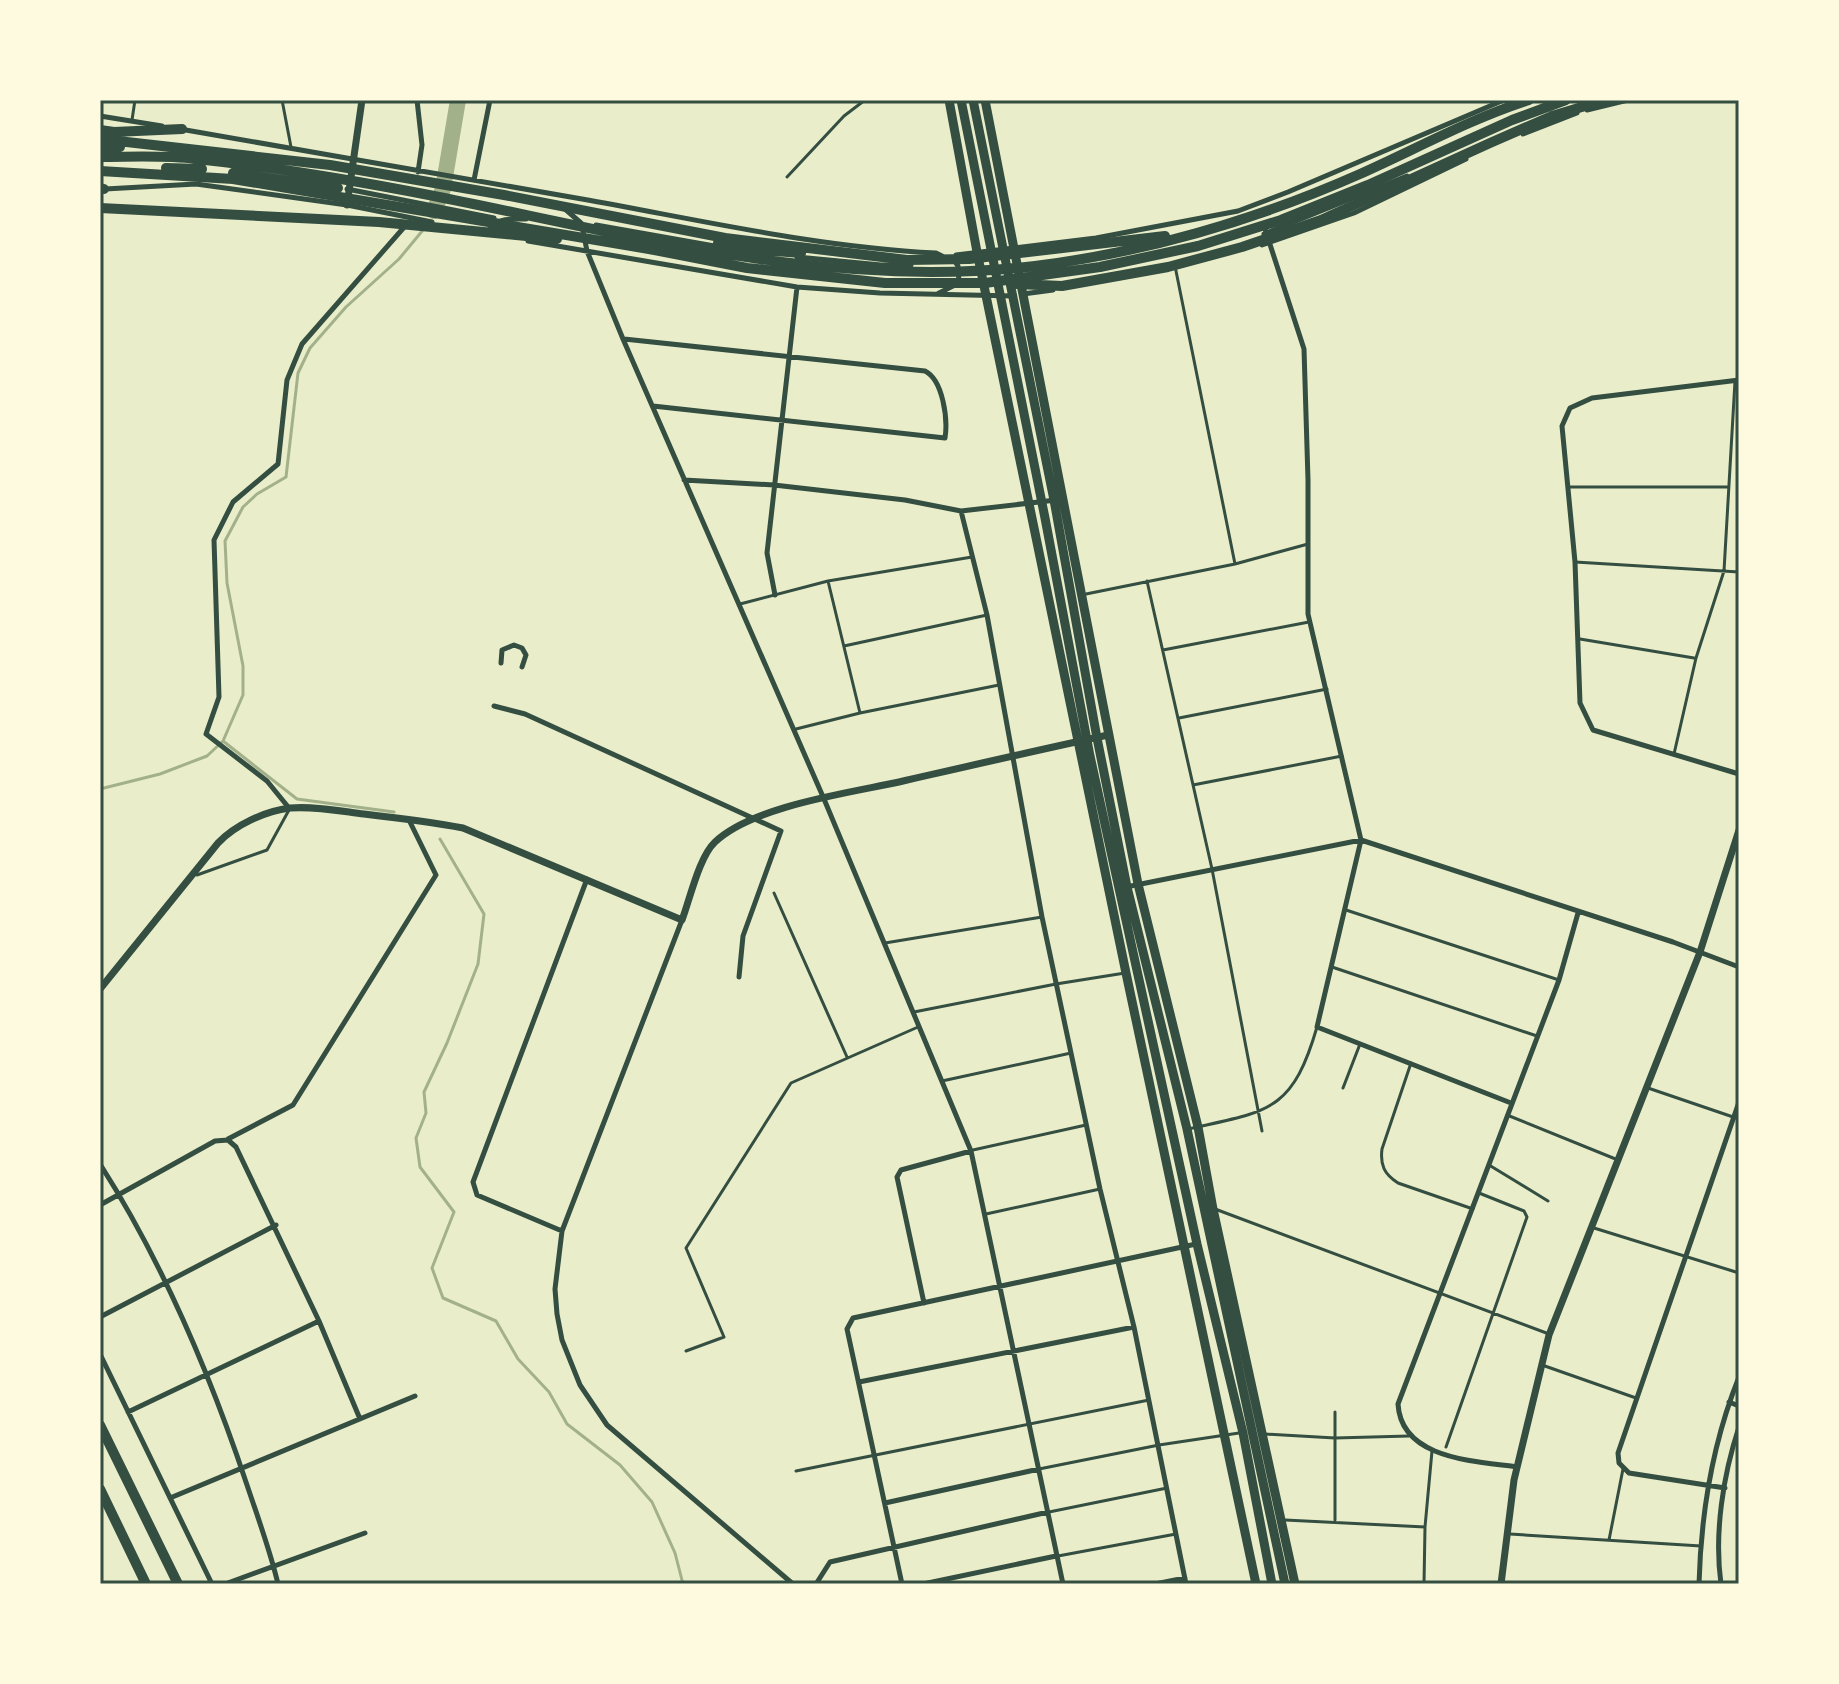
<svg xmlns="http://www.w3.org/2000/svg" width="1839" height="1684" font-family="'Nunito Sans',sans-serif">
<style>
.lines{fill:none;stroke-linecap:round;stroke-linejoin:round}
.stream{stroke:#a3b18a;stroke-width:3}
.river{stroke:#a3b18a;stroke-width:16}
.service{stroke:#344e41;stroke-width:3}
.minor{stroke:#344e41;stroke-width:5}
.tertiary{stroke:#344e41;stroke-width:7}
.primary{stroke:#344e41;stroke-width:9}
.motorway{stroke:#344e41;stroke-width:10}
.neatline{fill:none;stroke:#344e41;stroke-width:3}
</style>
<rect width="100%" height="100%" fill="#e9edc9"/>
<g class="lines">
<path class="stream" d="M223,741L297,799L394,812
M100,789L160,774L207,756L223,741L243,695V666L227,583L225,541L243,507L257,494L286,477L298,373L310,348L346,307L399,259L423,230
M440,839L484,914L478,964L447,1043L424,1092L426,1113L416,1138L420,1167L454,1212L432,1268L443,1298L496,1321L518,1359L549,1392L567,1424L620,1465L652,1502L675,1553L683,1584"/>
<path class="river" d="M434,211L443,189L458,100"/>
<path class="service" d="M282,100L291,147
M132,120L135,100
M787,177L844,116L865,100
M1175,266L1235,564
M1568,487H1727
M1575,562L1739,572
M828,581L860,713
M1147,581L1212,869L1262,1131
M1086,594L1235,564L1308,544
M740,604L828,581L972,557
M1580,639L1694,658
M844,646L987,615
M1163,650L1309,622
M1179,718L1327,689
M796,729L860,713L999,685
M1674,754L1696,658L1724,571L1735,381
M1193,785L1342,756
M197,875L267,850L289,810
M774,893L847,1057
M1346,910L1559,980
M885,943L1042,917
M1332,967L1537,1036
M914,1012L1056,984L1125,973
M1411,1063L1382,1149C1380,1165 1384,1174 1398,1183L1473,1209
M942,1081L1071,1053
M1343,1088L1360,1044
M1648,1088L1739,1119
M1507,1115L1618,1160
M1188,1129C1268,1111 1292,1113 1317,1027
M973,1150L1086,1125
M1489,1165L1548,1201
M1215,1209L1549,1334
M986,1214L1100,1189
M1594,1228L1739,1273
M686,1351L724,1337L686,1248L791,1083L918,1027
M1542,1365L1636,1398
M1265,1434L1335,1438L1409,1436
M1446,1447L1527,1217L1524,1211L1479,1193
M1039,1469L1159,1445L1239,1433
M796,1471L1149,1400
M1049,1512L1167,1488
M1285,1520L1425,1527
M1335,1520V1412
M1510,1534L1701,1546
M1609,1540L1623,1469
M1058,1556L1176,1534
M1424,1584L1425,1527L1432,1451"/>
<path class="minor" d="M417,100L422,145L418,172
M1587,110L1628,100
M100,116L162,126
M180,129C314,152 448,175 582,199C700,220 816,247 936,253L942,256
M1523,134L1577,113
M474,180L490,100
M105,189L196,184L347,205L432,222
M347,189L494,218
M565,209L581,223
M596,225L720,247
M582,226L587,251L623,339L824,799L971,1151L1063,1584
M1264,226L1304,349L1308,480V614L1361,840L1317,1027L1511,1103
M487,233C496,217 509,219 526,219
M1264,234L1407,176
M528,241L797,287L880,293L1014,296
M1262,245L1354,213L1466,159
M956,255L1096,238L1238,211L1288,192L1504,100
M797,257L881,265H911
M939,293L959,283L958,266L954,260
M1023,294L1053,290
M624,339L925,371C943,380 948,419 945,438L653,406
M1739,380L1592,398L1570,408L1562,426L1575,562L1580,703L1593,730L1739,774
M684,480L774,485L905,500L961,511L1056,500
M961,511L987,615L1042,917L1100,1189L1134,1327L1186,1584
M775,595L767,553L797,287
M501,663L502,650L514,645L522,648L526,655L522,667
M494,706L525,714L781,831L743,936L739,977
M289,808L267,781L206,734L219,697L214,540L233,502L278,464L287,380L302,344L406,225
M1126,887L1361,840L1673,942L1739,967
M682,920L562,1231L555,1289L557,1314L562,1340L580,1385L607,1425L793,1584
M228,1139L293,1105L436,875L409,820
M100,1164C163,1263 210,1374 247,1485C258,1518 270,1550 278,1584
M100,1205L215,1141L228,1140L236,1147L319,1321L360,1419
M562,1231L477,1195L473,1182L587,879
M924,1303L897,1177L901,1170L971,1151
M100,1317L276,1225
M100,1354L212,1584
M859,1382L1134,1327
M1729,1402L1739,1406
M128,1412L319,1321
M1517,1467C1474,1461 1401,1459 1398,1404L1559,980L1578,913
M1725,1488L1629,1473L1619,1463L1618,1453L1739,1102
M170,1498L415,1396
M885,1503L1039,1469
M225,1584L365,1533
M816,1584L830,1562L1048,1512
M902,1584L847,1329L853,1318L1196,1244
M923,1584L1056,1556
M1155,1584L1185,1578
M1699,1584C1701,1512 1712,1444 1739,1377
M1721,1584C1714,1534 1723,1475 1739,1427"/>
<path class="tertiary" d="M347,205L362,100
M100,989L218,843C235,825 265,811 290,808C314,806 340,811 364,814C398,818 431,822 463,828L682,920C690,899 699,857 715,842C753,806 848,793 899,782C969,766 1038,750 1108,735
M1501,1584L1514,1480L1549,1335L1700,952L1739,830"/>
<path class="primary" d="M949,100L977,252L1126,973L1256,1584
M961,100L1045,518L1090,756L1197,1244L1243,1433L1272,1584
M973,100L1054,500L1097,738L1127,887L1187,1129L1285,1584
M985,100L1138,884L1198,1127L1213,1209L1295,1584"/>
<path class="motorway" d="M100,130L114,132L182,129
M100,139L330,165L504,195L725,238L907,260L969,259L1165,236
M100,147H120
M100,157C132,157 164,155 196,159C274,167 352,180 429,195C627,234 831,291 1035,266C1147,252 1256,220 1360,174C1416,149 1470,119 1529,100
M166,168L202,169
M100,171L233,179L649,249L747,268L885,283H985L1100,267L1198,246L1281,220L1368,185L1512,120L1566,100
M233,173L338,188
M100,188L104,189
M100,208L379,222L557,239
M718,243L749,249L801,253
M1017,284L1062,286L1168,267L1242,247L1321,220L1490,143L1552,116L1605,100
M100,1425L178,1584
M100,1489L146,1584"/>
</g>
<rect width="1839" height="1684" fill="none" stroke="#fefae0" stroke-width="204"/>
<rect x="102" y="102" width="1635" height="1480" class="neatline"/>
</svg>
